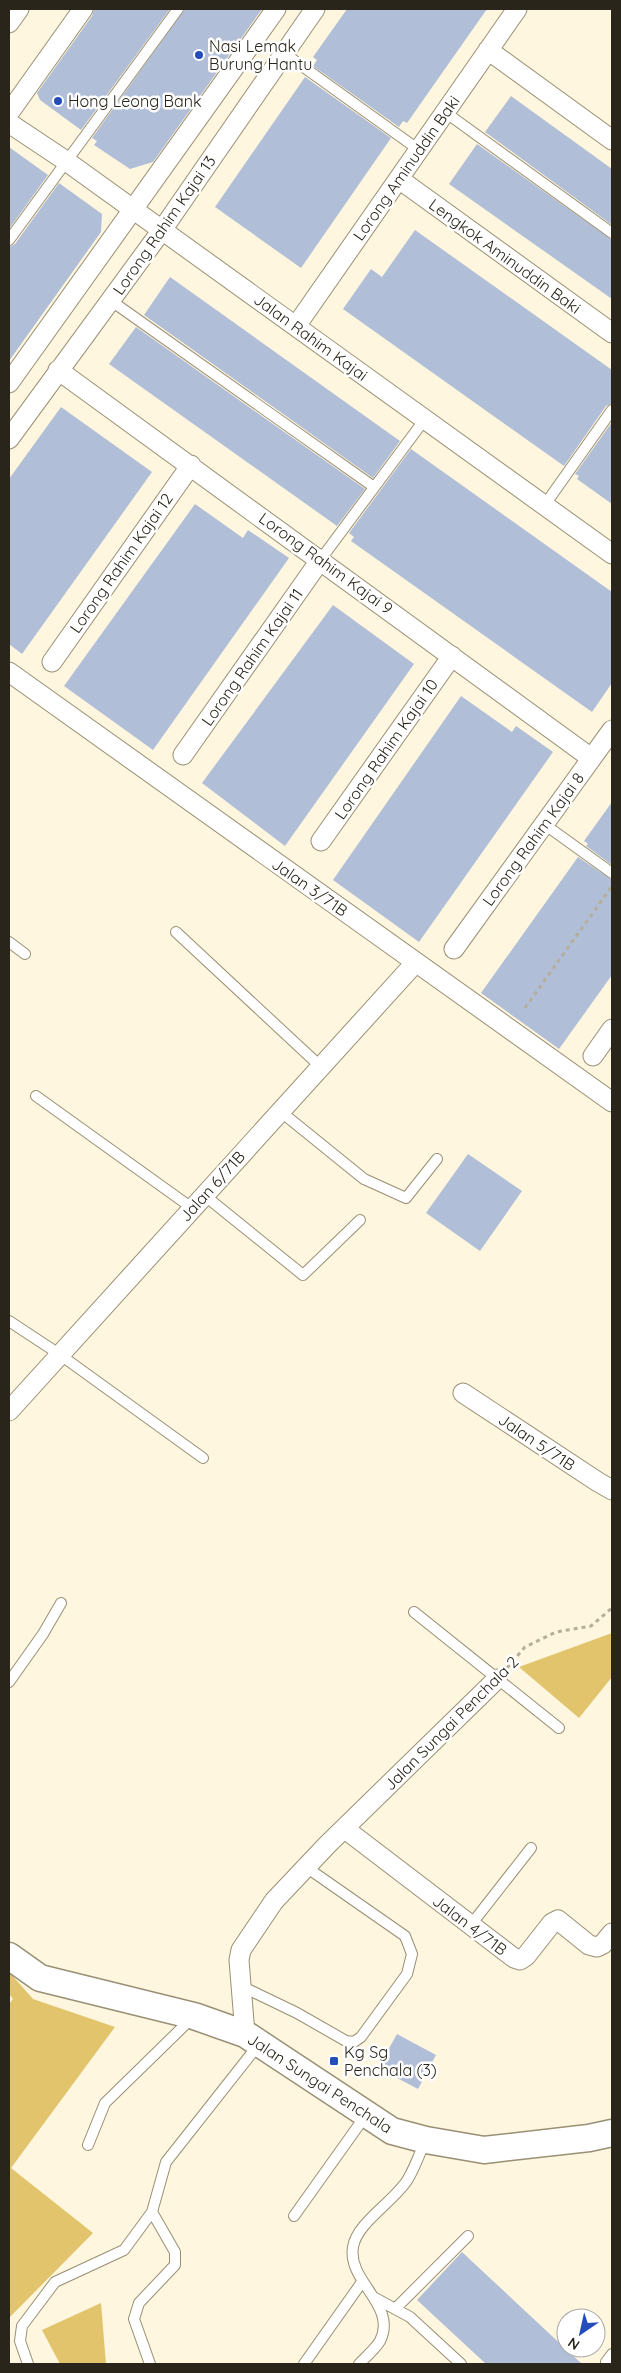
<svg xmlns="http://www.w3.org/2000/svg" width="621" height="2373" font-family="Quicksand,sans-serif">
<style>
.forest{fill:#e2c46c}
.building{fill:#b1bed8}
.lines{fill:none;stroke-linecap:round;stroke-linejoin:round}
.lane-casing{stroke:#998f74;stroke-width:12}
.street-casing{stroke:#998f74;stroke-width:21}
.secondary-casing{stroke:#998f74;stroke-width:29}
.path{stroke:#b5ae9b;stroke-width:3;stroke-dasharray:4 4;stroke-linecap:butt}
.lane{stroke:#fff;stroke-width:10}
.street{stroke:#fff;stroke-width:19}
.secondary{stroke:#fff;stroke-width:26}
.poi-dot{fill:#254cbb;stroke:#fff;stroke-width:2}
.labels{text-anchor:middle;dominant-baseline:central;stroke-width:5;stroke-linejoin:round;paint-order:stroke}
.poi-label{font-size:16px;fill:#29251a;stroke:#fff;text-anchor:start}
.street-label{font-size:16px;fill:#29251a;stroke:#fff}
</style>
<rect width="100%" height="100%" fill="#fef6de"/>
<path class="forest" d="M612,1633V1677L579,1718L519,1667Z
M9,1972L33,1999L115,2027L11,2168L93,2233L9,2318V2004L13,1999L9,1994Z
M101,2303L106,2364H60L42,2330Z"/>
<path class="building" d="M94,9H170L81,130L40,100L37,93L92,16Z
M185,9H262L153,162L130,169L94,145L97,141L92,138Z
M347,9H487L407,123L403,121L399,127L313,66L317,60L313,57Z
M305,77L391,138L301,268L215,207Z
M511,96L612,169V225L485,132Z
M477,144L612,240V299L449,184Z
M9,147L48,175L9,229Z
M59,183L102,214L101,232L9,361V247L15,244Z
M415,230L612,370V403L606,406L564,466L343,309L371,269L382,277Z
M170,277L400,441L373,478L144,315Z
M136,327L365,489L337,526L109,364Z
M61,407L152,472L22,654L9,644V479Z
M612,422V504L577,479L579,476L575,474Z
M411,449L612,592V683L592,712L351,541L354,537L349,533Z
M195,504L243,538L248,530L289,558L153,750L64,686Z
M333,605L414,664L285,846L202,783Z
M461,696L512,732L516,726L553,752L419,942L333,880Z
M612,802V865L586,846L588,844L584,841Z
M578,857L612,880V975L559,1049L481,993Z
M468,1154L522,1191L480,1251L426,1213Z
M397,2034L436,2055L418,2089L378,2068Z
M462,2252L582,2364H486L417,2300Z"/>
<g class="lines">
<g class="lane-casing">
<path id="lane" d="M284,53L419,150
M445,112L612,233
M9,240L178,9
M110,300L374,487
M544,506L612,410
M321,559L425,419
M544,824L612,873
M176,932L321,1067
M9,942L25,954
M36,1096L192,1208
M280,1111L364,1179L406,1198L437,1159
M204,1195L303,1275L360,1220
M9,1321L59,1354L203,1458
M414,1612L559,1728
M9,1682L43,1634L61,1603
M470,1926L531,1848
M241,1986L297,2013L346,2041L354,2042L361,2037L407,1974L412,1954L405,1936L306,1867
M88,2145L105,2103L192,2018
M294,2216L366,2115
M375,2298L410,2317L461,2364
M395,2309L468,2236
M28,2364L20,2341L22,2326L55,2282L124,2250L152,2212L166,2162L259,2044
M150,2364L134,2319L139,2303L175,2265V2252L152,2212
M304,2364L362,2282
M359,2364C366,2357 375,2349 380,2341C398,2305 347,2282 353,2247C357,2222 395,2201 408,2179C415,2167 420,2153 425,2141
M609,2364L606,2362L612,2354"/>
</g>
<g class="street-casing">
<path id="street" d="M9,23L19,9
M488,50L612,140
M9,113L83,9
M9,123L66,161L612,554
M399,179L612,333
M296,326L517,9
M58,370L591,758
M9,383L276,9
M9,439L162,230L315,9
M52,662L191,465
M9,672L612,1102
M183,755L321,559
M321,841L452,656
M454,949L612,730
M593,1056L612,1029
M463,1393L598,1482L612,1490
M9,1411L416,962
M345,1829L514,1958L520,1960L526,1956L552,1923L558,1920L589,1945L597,1947L603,1944L612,1933
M245,2034L239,1960L241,1950L274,1901L327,1845L497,1679"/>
</g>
<g class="secondary-casing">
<path id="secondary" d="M9,1956L40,1978L194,2016L245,2034L392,2131L426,2140L484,2150L589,2138L612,2133"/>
</g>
<path class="path" d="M525,1008L612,886
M507,1668L525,1647L556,1632L591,1626L612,1608"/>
<use href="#lane" class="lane"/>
<use href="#street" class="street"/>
<use href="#secondary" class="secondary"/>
</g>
<g class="poi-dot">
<circle cx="199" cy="55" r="5"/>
<circle cx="58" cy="101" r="5"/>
<rect x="329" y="2056" width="10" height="10" rx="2.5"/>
</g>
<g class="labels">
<g class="poi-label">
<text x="209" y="46">Nasi Lemak<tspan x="209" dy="18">Burung Hantu</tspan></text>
<text x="68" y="101">Hong Leong Bank</text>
<text x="344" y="2052">Kg Sg<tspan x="344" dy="18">Penchala (3)</tspan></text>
</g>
<g class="street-label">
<text transform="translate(406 168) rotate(-55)">Lorong Aminuddin Baki</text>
<text transform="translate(164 225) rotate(-55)">Lorong Rahim Kajai 13</text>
<text transform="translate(505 256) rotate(36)">Lengkok Aminuddin Baki</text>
<text transform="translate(311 337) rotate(36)">Jalan Rahim Kajai</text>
<text transform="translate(121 563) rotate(-55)">Lorong Rahim Kajai 12</text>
<text transform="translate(326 563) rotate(36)">Lorong Rahim Kajai 9</text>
<text transform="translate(252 657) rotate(-55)">Lorong Rahim Kajai 11</text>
<text transform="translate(386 749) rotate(-55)">Lorong Rahim Kajai 10</text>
<text transform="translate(533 839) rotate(-54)">Lorong Rahim Kajai 8</text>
<text transform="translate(310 887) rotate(35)">Jalan 3/71B</text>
<text transform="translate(212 1186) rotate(-48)">Jalan 6/71B</text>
<text transform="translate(537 1442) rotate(34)">Jalan 5/71B</text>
<text transform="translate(451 1723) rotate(-45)">Jalan Sungai Penchala 2</text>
<text transform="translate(470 1925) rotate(37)">Jalan 4/71B</text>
<text transform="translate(320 2083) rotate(33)">Jalan Sungai Penchala</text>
</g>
</g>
<rect width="621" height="2373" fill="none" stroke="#29251a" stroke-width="20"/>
<g transform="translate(581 2333) rotate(214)"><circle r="24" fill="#ffffff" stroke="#a9a8a3"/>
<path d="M0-4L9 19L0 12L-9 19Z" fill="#254cbb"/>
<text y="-8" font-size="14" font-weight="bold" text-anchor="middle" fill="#29251a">N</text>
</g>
</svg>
